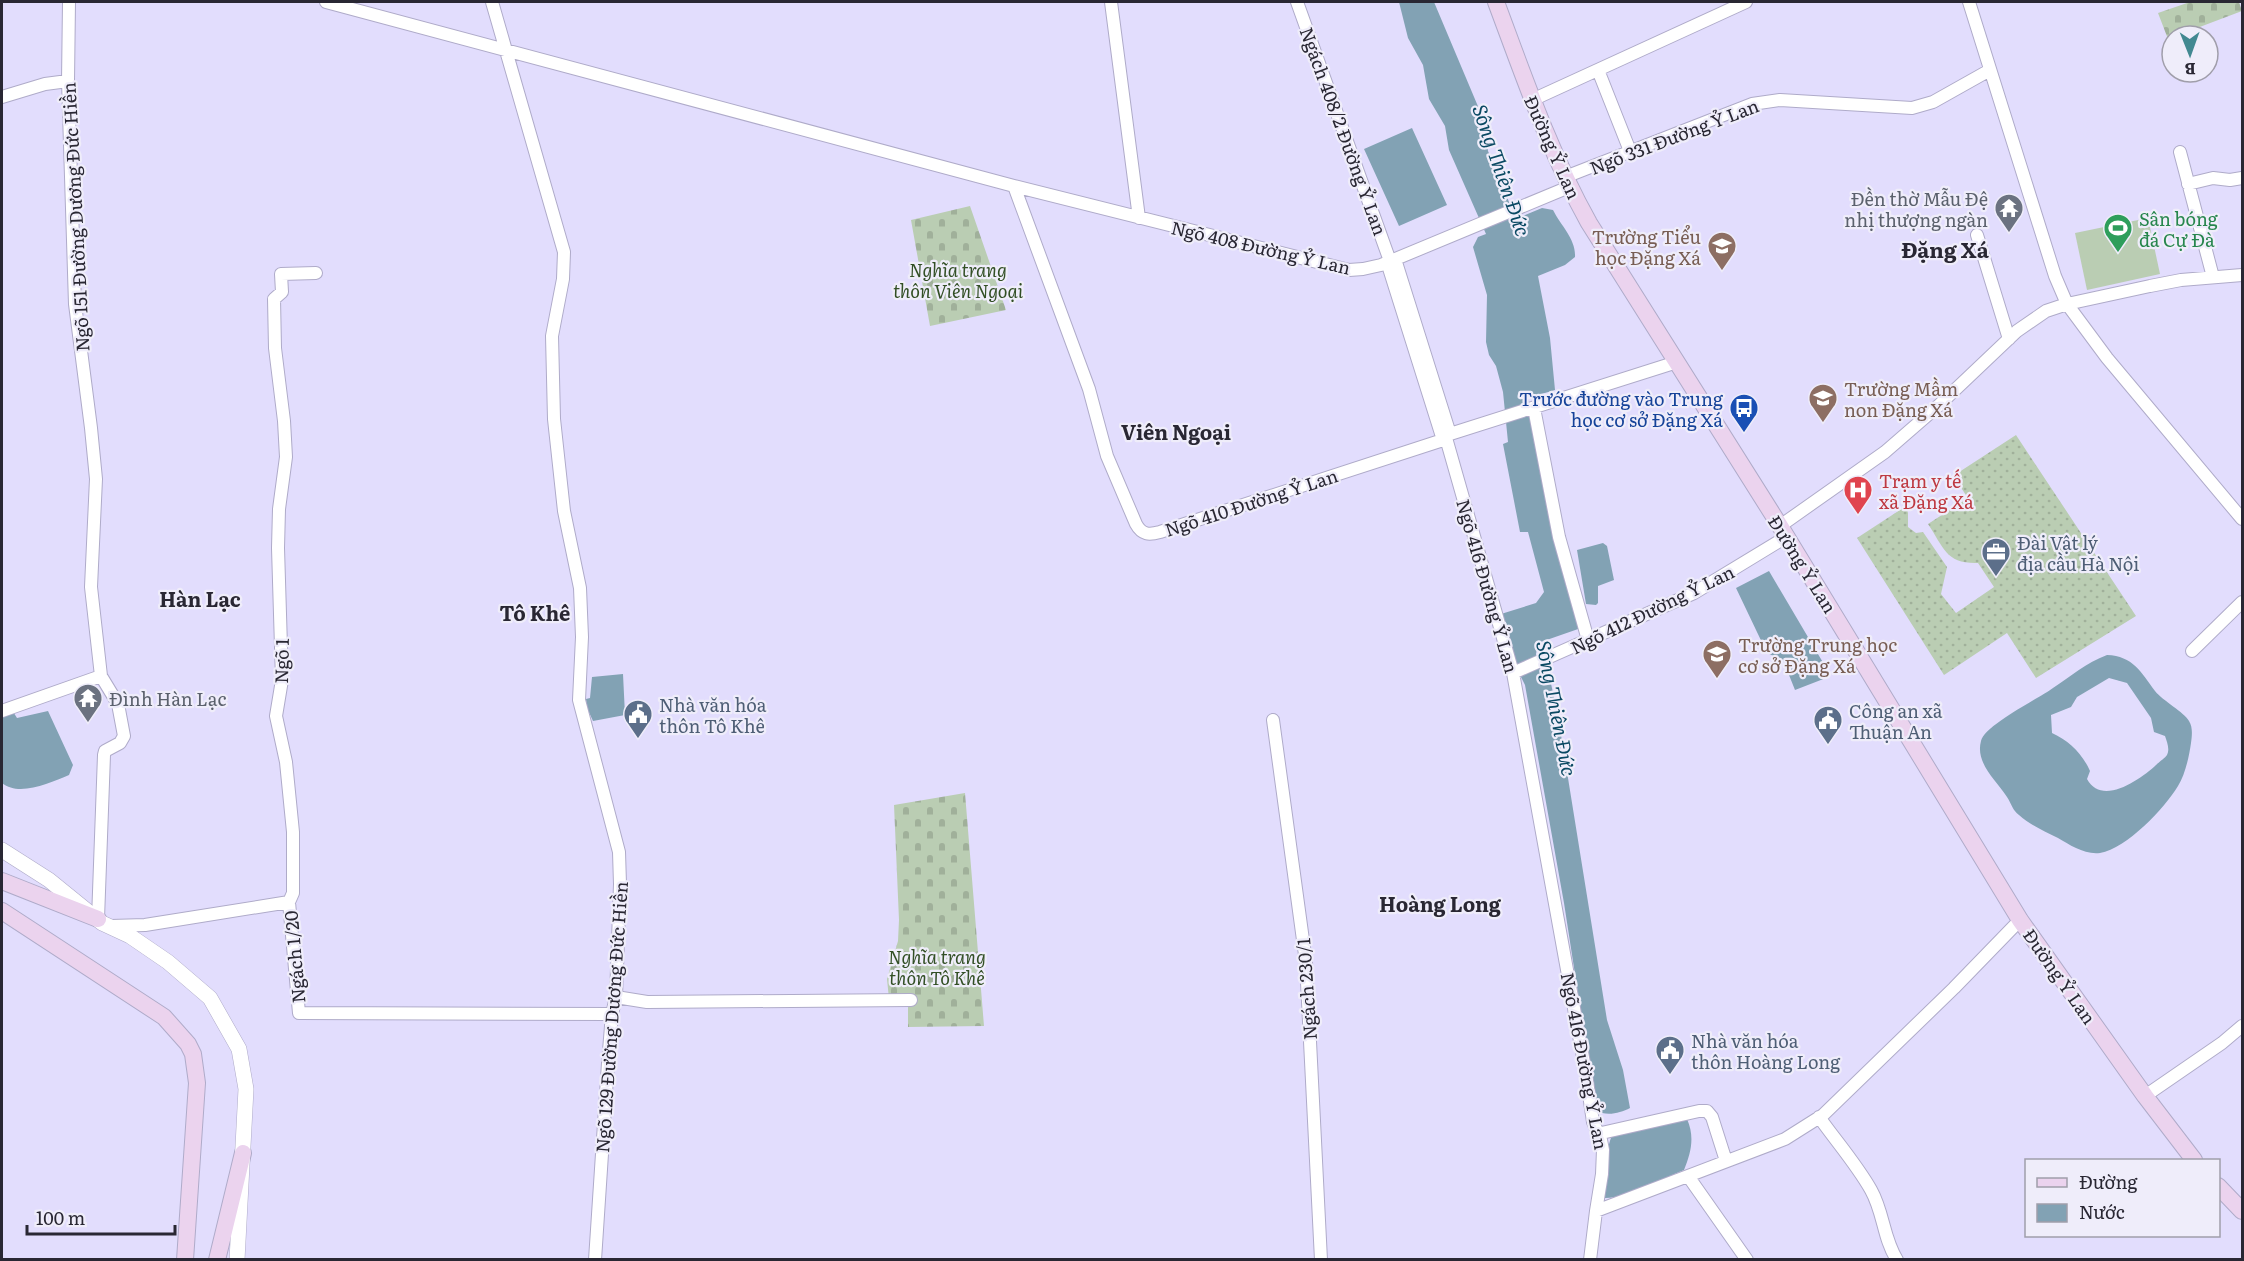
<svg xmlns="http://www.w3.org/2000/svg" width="2244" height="1261" font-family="Literata,serif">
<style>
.grass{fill:#bacdb3}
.cemetery{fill:url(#cemetery-stones)}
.garden{fill:url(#garden-dots)}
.water{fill:#82a2b4;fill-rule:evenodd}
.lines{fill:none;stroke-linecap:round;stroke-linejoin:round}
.minor-casing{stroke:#afabc9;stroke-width:14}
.tertiary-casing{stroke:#afabc9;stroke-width:16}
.secondary-casing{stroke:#afabc9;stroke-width:18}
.minor{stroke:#fff;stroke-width:12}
.tertiary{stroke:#fff;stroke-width:15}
.secondary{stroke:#ebd3ee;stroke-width:16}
.labels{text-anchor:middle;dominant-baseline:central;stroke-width:4.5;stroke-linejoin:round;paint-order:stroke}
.street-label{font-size:18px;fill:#292733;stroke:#efedfa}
.worship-label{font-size:18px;fill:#5b616d;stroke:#efedfa;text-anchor:end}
.leisure-label{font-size:18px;fill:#27864d;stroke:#efedfa;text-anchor:start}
.education-label{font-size:18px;fill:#785e54;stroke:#efedfa;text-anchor:start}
.park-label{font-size:18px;font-style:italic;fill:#324f25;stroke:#efedfa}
.transit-label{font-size:18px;fill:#164399;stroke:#efedfa;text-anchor:end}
.health-label{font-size:18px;fill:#be3a42;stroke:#efedfa;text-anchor:start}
.service-label{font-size:18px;fill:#4e5e75;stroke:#efedfa;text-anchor:start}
.water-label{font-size:20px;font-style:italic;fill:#0a4963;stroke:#efedfa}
.neighbourhood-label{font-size:20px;font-weight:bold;fill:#292733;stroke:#efedfa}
.quarter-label{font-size:21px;font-weight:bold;fill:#292733;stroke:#efedfa}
</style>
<defs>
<pattern id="cemetery-stones" width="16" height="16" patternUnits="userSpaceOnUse" patternTransform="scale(1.5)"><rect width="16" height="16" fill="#bacdb3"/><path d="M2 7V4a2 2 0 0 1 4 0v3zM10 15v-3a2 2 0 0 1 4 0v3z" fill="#a0b09a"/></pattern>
<pattern id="garden-dots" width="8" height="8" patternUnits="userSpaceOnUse" patternTransform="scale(1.5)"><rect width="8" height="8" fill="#bacdb3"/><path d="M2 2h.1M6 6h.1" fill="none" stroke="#a0b09a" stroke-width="1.8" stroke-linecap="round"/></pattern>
</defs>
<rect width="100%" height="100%" fill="#e2ddfd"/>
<path class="grass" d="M2148,218L2160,274L2087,290L2075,233Z"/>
<path class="cemetery" d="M2190,2H2239L2242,11L2168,39L2158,13Z
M970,206L1006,310L930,326L911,220Z
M965,793L984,1026L908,1027V999H889L887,979L898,941L899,920L894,805Z"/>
<path class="garden" d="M2016,435L2136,616L2036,678L2007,633L1944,675L1857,538L1906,506L1908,513V527L1916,533L1923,532L1947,567L1941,594L1956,613L1994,587L1978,563C1946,564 1944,548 1928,524L1968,498L1953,476Z"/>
<path class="water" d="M1399,2H1434L1485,123L1488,151L1516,219L1542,208L1553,210C1561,226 1576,239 1575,257L1565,265L1538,276L1550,338L1555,390L1528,398L1552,523L1581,628L1538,643L1536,654L1540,670L1550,679L1558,716L1607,1020L1623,1070L1630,1108C1620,1113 1606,1117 1596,1110L1564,903L1525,685L1517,669L1501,614L1536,603L1544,592L1528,532H1520L1503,444L1508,442L1503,392L1496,366L1489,355L1486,342L1487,295L1473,247L1478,237L1486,234L1449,150L1445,126L1429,99L1423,65L1408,38Z
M1412,128L1447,205L1399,226L1364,149Z
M1603,543L1607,546L1614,580L1598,586V603L1596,605L1586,604L1577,550Z
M1769,571L1828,671L1826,678L1795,690L1783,660L1767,653L1736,588Z
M2107,655C2133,656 2141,672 2155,691C2163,701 2184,712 2189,721C2193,727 2192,736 2191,743C2189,757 2185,775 2178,786C2164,809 2127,848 2100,853C2085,855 2070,845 2058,838C2044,831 2030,825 2019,815C2013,811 2011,803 2007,797C1996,780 1975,763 1981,741C1985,725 2038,699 2053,688C2071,676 2086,663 2107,655ZM2109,678L2127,683L2151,718L2154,732L2165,736C2167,742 2170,749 2167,755C2165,758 2159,762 2156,765C2141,779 2102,807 2087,779L2090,771C2082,753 2069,741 2052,733L2051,715L2071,707L2077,697Z
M623,674L625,715L593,721L587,708L586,699L590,698L592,677Z
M12,710L17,718L48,711L73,765L69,775C50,783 19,797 2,783V716Z
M1687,1119C1695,1137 1691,1153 1684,1170C1659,1180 1631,1197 1605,1198C1602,1179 1605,1153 1612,1135Z"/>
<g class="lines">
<g class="minor-casing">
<path id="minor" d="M69,2L68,81L75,304L91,428L96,479L91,587L101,676L118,704L124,736L120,743L105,751L104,755L98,919
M326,2L1014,186L1349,270L1363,269L1381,265L1569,187
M492,2L564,252L563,279L552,336L554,419L564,511L580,588L582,637L579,700L619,852L620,884L616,997L612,1014L608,1063L595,1260
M1111,2L1139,218
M1297,2L1390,261
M1969,2L2055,276L2067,304L2107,358L2242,519
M1598,70L1630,151
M2,97L45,84L68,81
M1532,100L1746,2
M2180,152L2213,277
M1565,177L1752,104L1780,100L1912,108L1933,102L1990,70
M2188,184L2213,178L2230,180L2242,178
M1014,186L1089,389L1107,456L1136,524C1142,535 1149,535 1160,532L1443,440L1450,434L1677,362
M1977,235L2009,339
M1395,259L1450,434
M1387,262L1443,440
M1534,408L1559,537L1588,640
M1446,438L1513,673L1586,1074L1593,1122L1601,1140L1603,1150L1602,1174L1596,1211L1785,1139L1823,1115L1954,988L2020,920
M1780,526L1885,452L1938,406L2017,331L2046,311L2067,304L2150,286L2181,280L2242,275
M2192,651L2242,602
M1513,673L1694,593L1786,537
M2,711L101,676
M1273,720L1306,962L1321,1260
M289,902L299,1013L612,1014
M111,926L145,925L289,902L293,893V832L286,762L276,716L282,680L278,548L279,509L286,457L284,421L275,348L274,299L282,292L281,274L316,273
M616,997L647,1002L911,1000
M2145,1096L2222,1043L2242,1026
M1819,1117C1836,1141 1857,1165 1871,1190C1884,1213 1883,1238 1897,1260
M1597,1134L1699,1111H1707L1712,1117L1726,1161
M1688,1176L1747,1260
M1590,1260L1596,1211"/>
</g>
<g class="tertiary-casing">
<path id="tertiary" d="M2,850L49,880L102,923L130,936L168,962L210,998L239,1049L246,1089L237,1260"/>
</g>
<g class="secondary-casing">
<path id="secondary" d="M1496,2C1524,77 1550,153 1589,223L1780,526L2020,920L2145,1096L2194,1160
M2,881L98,919
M2,911L164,1017L188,1044L193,1054L197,1083L185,1260
M2218,1186L2242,1211
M217,1260L243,1153"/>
</g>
<use href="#minor" class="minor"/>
<use href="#tertiary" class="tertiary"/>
<use href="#secondary" class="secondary"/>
</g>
<defs>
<g id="temple-pin" transform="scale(1.5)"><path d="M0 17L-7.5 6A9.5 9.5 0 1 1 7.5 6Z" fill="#6b7280" stroke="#efedfa"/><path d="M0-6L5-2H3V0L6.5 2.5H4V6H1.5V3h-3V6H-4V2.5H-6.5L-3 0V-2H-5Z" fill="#fff"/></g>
<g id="stadium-pin" transform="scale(1.5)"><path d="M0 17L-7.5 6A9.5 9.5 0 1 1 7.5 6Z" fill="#2e9e5b" stroke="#efedfa"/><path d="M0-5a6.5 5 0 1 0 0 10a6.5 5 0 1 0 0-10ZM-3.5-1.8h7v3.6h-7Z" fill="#fff"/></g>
<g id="school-pin" transform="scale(1.5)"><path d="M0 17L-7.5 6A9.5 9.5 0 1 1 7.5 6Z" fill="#8d6e63" stroke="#efedfa"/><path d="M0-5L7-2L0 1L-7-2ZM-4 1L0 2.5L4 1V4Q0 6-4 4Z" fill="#fff"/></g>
<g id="bus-pin" transform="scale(1.5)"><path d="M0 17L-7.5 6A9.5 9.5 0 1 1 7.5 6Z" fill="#1a4fb4" stroke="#efedfa"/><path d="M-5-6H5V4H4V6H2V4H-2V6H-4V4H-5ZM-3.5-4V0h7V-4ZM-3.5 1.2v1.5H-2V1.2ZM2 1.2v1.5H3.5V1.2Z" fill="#fff"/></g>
<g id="hospital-pin" transform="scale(1.5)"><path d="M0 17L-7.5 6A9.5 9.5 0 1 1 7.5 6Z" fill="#e0444e" stroke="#efedfa"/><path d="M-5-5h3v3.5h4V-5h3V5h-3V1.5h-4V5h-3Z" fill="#fff"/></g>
<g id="office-pin" transform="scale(1.5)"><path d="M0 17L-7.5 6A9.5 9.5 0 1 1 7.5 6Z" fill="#5c6f8a" stroke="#efedfa"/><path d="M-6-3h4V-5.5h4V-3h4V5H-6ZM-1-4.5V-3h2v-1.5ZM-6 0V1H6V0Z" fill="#fff"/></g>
<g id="civic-pin" transform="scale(1.5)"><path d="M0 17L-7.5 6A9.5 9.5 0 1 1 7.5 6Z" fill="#5c6f8a" stroke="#efedfa"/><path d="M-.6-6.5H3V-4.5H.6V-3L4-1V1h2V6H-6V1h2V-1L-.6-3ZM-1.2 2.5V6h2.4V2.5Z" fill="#fff"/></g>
</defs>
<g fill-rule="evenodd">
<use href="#temple-pin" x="2009" y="208"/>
<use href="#stadium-pin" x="2118" y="228"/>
<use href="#school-pin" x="1722" y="246"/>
<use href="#school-pin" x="1823" y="398"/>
<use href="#bus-pin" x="1744" y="408"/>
<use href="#hospital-pin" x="1858" y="490"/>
<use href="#office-pin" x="1996" y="552"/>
<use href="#school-pin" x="1717" y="654"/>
<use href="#temple-pin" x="88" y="698"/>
<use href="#civic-pin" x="638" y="714"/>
<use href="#civic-pin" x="1828" y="720"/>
<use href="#civic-pin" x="1670" y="1050"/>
</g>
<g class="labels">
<g class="street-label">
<text transform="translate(1344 131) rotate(70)">Ngách 408/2 Đường Ỷ Lan</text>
<text transform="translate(1674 136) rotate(-21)">Ngõ 331 Đường Ỷ Lan</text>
<text transform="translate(1553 147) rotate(66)">Đường Ỷ Lan</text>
<text transform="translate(75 217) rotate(-93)">Ngõ 151 Đường Dương Đức Hiền</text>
<text transform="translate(1261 247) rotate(13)">Ngõ 408 Đường Ỷ Lan</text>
<text transform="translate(1251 502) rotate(-18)">Ngõ 410 Đường Ỷ Lan</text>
<text transform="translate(1803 564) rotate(58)">Đường Ỷ Lan</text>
<text transform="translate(1488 586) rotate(74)">Ngõ 416 Đường Ỷ Lan</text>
<text transform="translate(1652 609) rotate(-26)">Ngõ 412 Đường Ỷ Lan</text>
<text transform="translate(281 661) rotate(-89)">Ngõ 1</text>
<text transform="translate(294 957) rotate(-95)">Ngách 1/20</text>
<text transform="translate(2060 976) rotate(55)">Đường Ỷ Lan</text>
<text transform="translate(1306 989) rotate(-94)">Ngách 230/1</text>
<text transform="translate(611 1017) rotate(-86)">Ngõ 129 Đường Dương Đức Hiền</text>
<text transform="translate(1585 1061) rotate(79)">Ngõ 416 Đường Ỷ Lan</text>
</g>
<g class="worship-label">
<text x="1988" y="198">Đền thờ Mẫu Đệ<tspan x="1988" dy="21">nhị thượng ngàn</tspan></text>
<text x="109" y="698" text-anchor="start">Đình Hàn Lạc</text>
</g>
<g class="leisure-label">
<text x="2139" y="218">Sân bóng<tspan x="2139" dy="21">đá Cự Đà</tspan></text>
</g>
<g class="education-label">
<text x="1701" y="236" text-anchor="end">Trường Tiểu<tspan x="1701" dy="21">học Đặng Xá</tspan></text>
<text x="1844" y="388">Trường Mầm<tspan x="1844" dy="21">non Đặng Xá</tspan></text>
<text x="1738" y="644">Trường Trung học<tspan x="1738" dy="21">cơ sở Đặng Xá</tspan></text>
</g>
<g class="park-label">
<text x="958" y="269">Nghĩa trang<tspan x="958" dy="21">thôn Viên Ngoại</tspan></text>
<text x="937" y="956">Nghĩa trang<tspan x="937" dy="21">thôn Tô Khê</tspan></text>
</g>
<g class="transit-label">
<text x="1723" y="398">Trước đường vào Trung<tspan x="1723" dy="21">học cơ sở Đặng Xá</tspan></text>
</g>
<g class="health-label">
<text x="1879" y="480">Trạm y tế<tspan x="1879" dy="21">xã Đặng Xá</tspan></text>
</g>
<g class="service-label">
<text x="2017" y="542">Đài Vật lý<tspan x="2017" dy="21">địa cầu Hà Nội</tspan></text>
<text x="659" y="704">Nhà văn hóa<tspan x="659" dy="21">thôn Tô Khê</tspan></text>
<text x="1849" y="710">Công an xã<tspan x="1849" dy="21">Thuận An</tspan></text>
<text x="1691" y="1040">Nhà văn hóa<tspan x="1691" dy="21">thôn Hoàng Long</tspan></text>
</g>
<g class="water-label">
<text transform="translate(1503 170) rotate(71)">Sông Thiên Đức</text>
<text transform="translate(1558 708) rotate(79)">Sông Thiên Đức</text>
</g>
<g class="neighbourhood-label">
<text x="1176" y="431">Viên Ngoại</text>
<text x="200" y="598">Hàn Lạc</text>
<text x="535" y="612">Tô Khê</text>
<text x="1440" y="903">Hoàng Long</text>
</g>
<g class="quarter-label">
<text x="1945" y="248">Đặng Xá</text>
</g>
</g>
<rect width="2244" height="1261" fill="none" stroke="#292733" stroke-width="6"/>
<rect x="2025" y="1159" width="195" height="78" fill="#efedfa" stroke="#a09eaa" stroke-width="1.5"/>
<rect x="2037" y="1178" width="30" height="9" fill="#ebd3ee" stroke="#a09eaa" stroke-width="1.5"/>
<text x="2079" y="1189" font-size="18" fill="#292733">Đường</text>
<rect x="2037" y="1204" width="30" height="18" fill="#82a2b4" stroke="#a09eaa" stroke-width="1.5"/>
<text x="2079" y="1219" font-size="18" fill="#292733">Nước</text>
<g transform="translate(2190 54) rotate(179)"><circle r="28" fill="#efedfa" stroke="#a09eaa" stroke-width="1.5"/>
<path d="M0-4.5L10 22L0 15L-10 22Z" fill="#428991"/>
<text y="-9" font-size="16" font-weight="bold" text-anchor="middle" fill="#292733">B</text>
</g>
<path d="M27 1225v9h148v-9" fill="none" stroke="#292733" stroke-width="3"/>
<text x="36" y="1225" font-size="18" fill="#292733" stroke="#efedfa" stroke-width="4.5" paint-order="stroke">100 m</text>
</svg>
